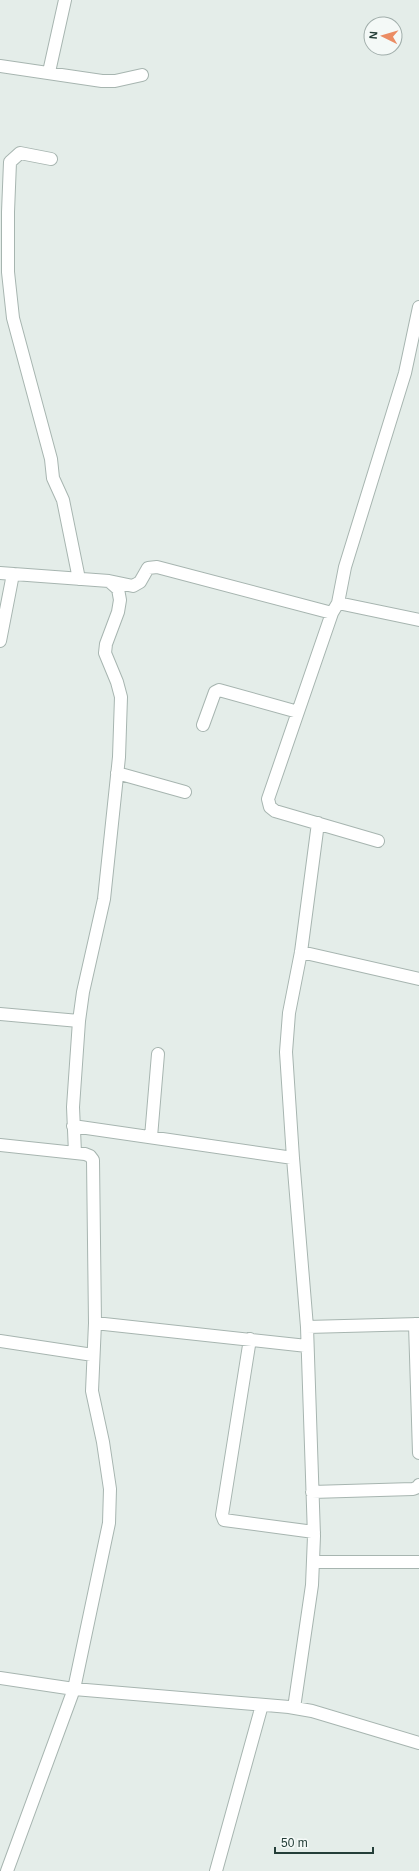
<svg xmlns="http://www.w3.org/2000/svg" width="419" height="1871" font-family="Arial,sans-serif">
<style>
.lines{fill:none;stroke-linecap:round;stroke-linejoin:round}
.minor-casing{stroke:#a7b5b0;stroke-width:14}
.minor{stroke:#fff;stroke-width:12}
</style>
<rect width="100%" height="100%" fill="#e4ede9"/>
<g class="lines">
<g class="minor-casing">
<path id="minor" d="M0,66L102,81H115L142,75
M49,72L65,0
M51,159L20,153L10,162L8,212V272L13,318L51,459L53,478L63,500L79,579
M0,573L109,581L133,586L140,582L148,568L157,567L332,613
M338,603L419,620
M0,641L13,574
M203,725L215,692L219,690L298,712
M117,773L185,792
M378,841L275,811L270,807L268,799L332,613L338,603L345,567L405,373L419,307
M301,952L419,979
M0,1014L79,1021
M73,1126L293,1158
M151,1137L158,1054
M0,1145L85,1154L90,1156L93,1160L95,1323L92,1391L103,1442L110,1489L109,1523L74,1689L7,1871
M75,1153L73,1107L79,1021L83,992L104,899L119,757L121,697L117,682L105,653L106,644L118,612L120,600L118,589L109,581
M95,1323L307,1346
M415,1324L419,1453
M307,1327L419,1324
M250,1339L222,1515L224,1520L314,1532
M0,1341L93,1355
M312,1492L413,1489L418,1487L419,1485
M313,1562H419
M0,1678L74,1689L289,1707L312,1711L419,1743
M294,1708L312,1585L314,1536L307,1327L293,1158L286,1052L289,1013L301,952L318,823
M216,1871L262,1705"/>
</g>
<use href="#minor" class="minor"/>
</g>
<g transform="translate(383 36) rotate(275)"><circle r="19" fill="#f4f9f7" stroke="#a1aeab"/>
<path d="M0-3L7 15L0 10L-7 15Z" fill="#eb8c63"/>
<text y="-6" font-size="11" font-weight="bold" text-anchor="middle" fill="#243e38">N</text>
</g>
<path d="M275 1847v6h98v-6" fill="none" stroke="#243e38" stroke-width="2"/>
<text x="281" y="1847" font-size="12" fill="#243e38" stroke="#f4f9f7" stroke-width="3" paint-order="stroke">50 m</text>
</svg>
